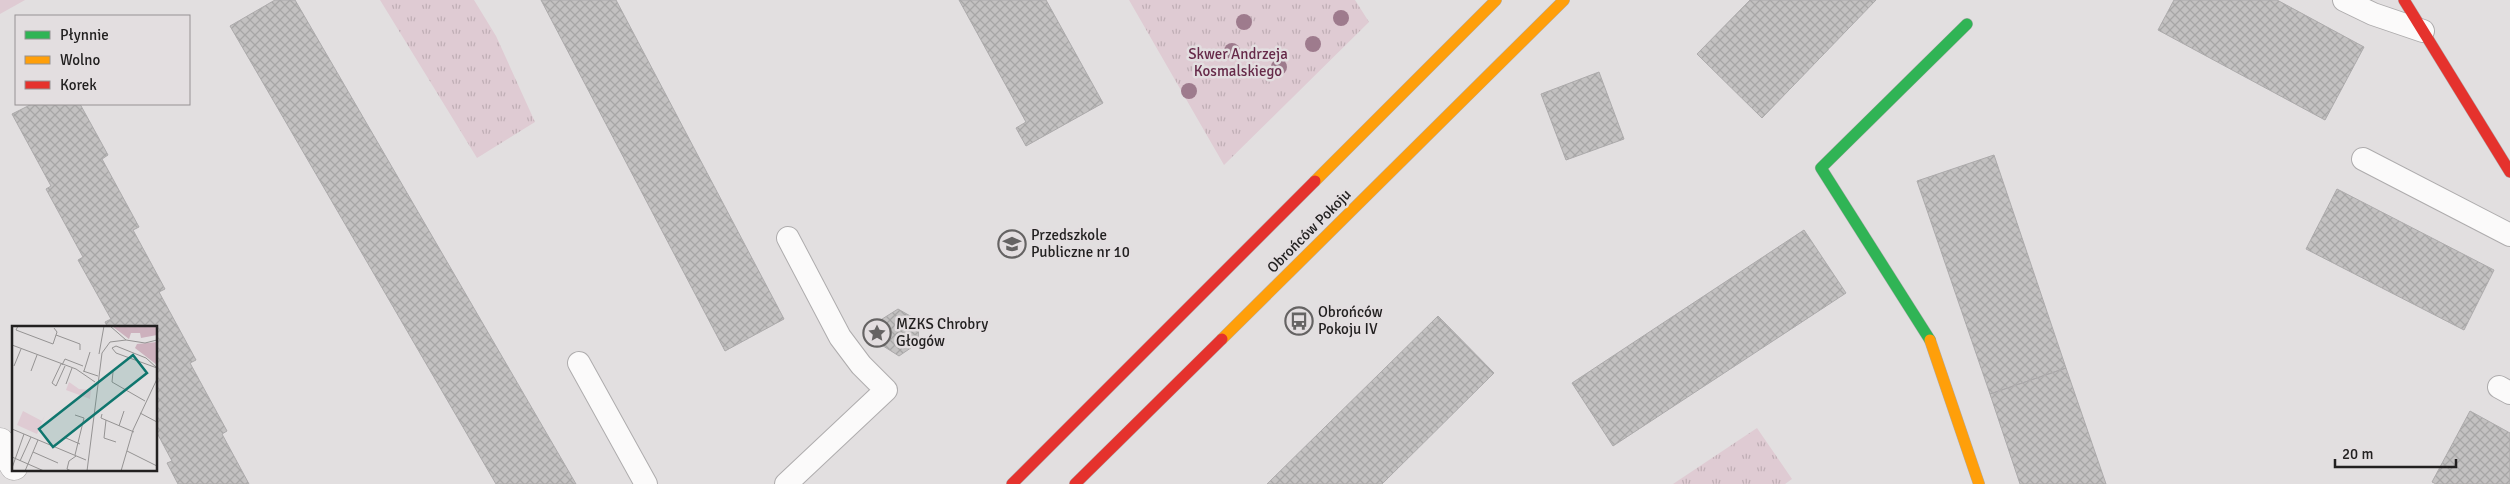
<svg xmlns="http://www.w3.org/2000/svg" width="2510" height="484" font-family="Signika,sans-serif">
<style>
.grass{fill:url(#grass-tufts)}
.pitch{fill:#dfcbd3}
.building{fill:url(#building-cross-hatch);stroke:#acaaab}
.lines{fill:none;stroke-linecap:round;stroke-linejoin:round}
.lane-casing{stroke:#aeacad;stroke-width:24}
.street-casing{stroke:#aeacad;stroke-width:29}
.fast-casing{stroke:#aeacad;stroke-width:12}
.slow-casing{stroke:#aeacad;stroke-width:12}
.jam-casing{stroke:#aeacad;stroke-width:12}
.lane{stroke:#fbfafa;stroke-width:22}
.street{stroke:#fbfafa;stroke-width:28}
.fast{stroke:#30b455;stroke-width:11}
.slow{stroke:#ff9f0a;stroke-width:11}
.jam{stroke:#e5322d;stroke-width:11}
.tree{fill:#9e7b8d}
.labels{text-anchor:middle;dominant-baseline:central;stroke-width:5;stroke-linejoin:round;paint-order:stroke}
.park-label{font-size:15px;fill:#662a49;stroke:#e3dee0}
.street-label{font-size:15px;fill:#222020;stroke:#e3dee0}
.poi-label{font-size:15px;fill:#222020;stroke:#e3dee0;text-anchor:start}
.inset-road{fill:none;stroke:#959393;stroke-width:1}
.view{fill:#0f766e;fill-opacity:0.15;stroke:#0f766e;stroke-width:2.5}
.inset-edge{fill:none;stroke:#222020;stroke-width:2.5}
</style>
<defs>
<pattern id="grass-tufts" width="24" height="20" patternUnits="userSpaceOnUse" patternTransform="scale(1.25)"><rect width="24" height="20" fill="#dfcbd3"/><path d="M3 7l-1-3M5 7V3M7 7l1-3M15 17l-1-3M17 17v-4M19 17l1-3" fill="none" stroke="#bfaeb5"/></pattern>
<pattern id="building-cross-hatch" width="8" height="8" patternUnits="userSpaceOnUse" patternTransform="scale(1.25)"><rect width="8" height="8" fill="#c3c1c1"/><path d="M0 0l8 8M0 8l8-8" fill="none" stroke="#a7a6a6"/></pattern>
</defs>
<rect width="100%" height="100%" fill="#e2dfe0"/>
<path class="grass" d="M380,0H474L496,36L535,122L477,158Z
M1129,0H1355L1369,22L1224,165Z
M1757,428L1792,479L1785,484H1673Z"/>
<path class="pitch" d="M0,0H25L0,14Z"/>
<path class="building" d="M275,0H295L576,484H496L230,26Z
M541,0H616L784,319L725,351Z
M959,0H1046L1103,103L1026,146L1016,128L1026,122Z
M1750,0H1876L1762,118L1697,54Z
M2174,0H2277L2364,47L2325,120L2158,30Z
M1599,72L1624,139L1566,160L1541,94Z
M32,104H80L108,155L102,159L139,227L133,230L165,289L159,292L196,360L190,363L227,431L222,434L249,484H178L167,463L172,461L156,431V328H108L105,322L111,319L78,260L83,257L46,189L51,186L12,114Z
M1994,155L2066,368L1990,394L1917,181Z
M2337,189L2494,270L2464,330L2306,249Z
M1804,230L1846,293L1613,446L1572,383Z
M898,309L919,321L918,343L899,356L880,344L879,333V321Z
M1438,316L1494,373L1382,484H1267Z
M2066,368L2106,484H2020L1990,394Z
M2470,411L2510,433V484H2436L2432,482Z"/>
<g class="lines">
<g class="lane-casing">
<path id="lane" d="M2344,0L2373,14L2423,31
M2363,159L2510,235
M579,363L646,484
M2499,387L2510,393
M786,484L886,390L861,365L840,337L788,238"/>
</g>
<g class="street-casing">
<path id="street" d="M0,442L14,466"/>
</g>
<g class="fast-casing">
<path id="fast" d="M1930,340L1821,168L1967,24"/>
</g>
<g class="slow-casing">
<path id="slow" d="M1315,181L1496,0
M1222,339L1564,0
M1930,340L1979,484"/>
</g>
<g class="jam-casing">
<path id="jam" d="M2404,0L2510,172
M1012,484L1315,181
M1075,484L1222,339"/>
</g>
<use href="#lane" class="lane"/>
<use href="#street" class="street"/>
<use href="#fast" class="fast"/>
<use href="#slow" class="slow"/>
<use href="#jam" class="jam"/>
</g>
<g class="tree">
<circle cx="1341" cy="18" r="8"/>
<circle cx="1244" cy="22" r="8"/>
<circle cx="1313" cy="44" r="8"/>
<circle cx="1232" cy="51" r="8"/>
<circle cx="1279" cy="67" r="8"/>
<circle cx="1189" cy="91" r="8"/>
</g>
<defs>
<g id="school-ring" transform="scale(1.4375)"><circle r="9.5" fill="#e3dee0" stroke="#656363" stroke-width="1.5"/><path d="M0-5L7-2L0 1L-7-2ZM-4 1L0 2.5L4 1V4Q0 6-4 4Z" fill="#656363"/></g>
<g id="bus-ring" transform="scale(1.4375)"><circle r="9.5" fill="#e3dee0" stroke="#656363" stroke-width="1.5"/><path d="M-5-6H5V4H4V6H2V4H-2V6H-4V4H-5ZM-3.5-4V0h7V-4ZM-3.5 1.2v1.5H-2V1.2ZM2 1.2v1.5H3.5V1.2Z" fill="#656363"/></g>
<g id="sight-ring" transform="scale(1.4375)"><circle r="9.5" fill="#e3dee0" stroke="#656363" stroke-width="1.5"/><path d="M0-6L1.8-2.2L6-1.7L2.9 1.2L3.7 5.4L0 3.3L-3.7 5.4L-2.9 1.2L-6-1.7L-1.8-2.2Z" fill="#656363"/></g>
</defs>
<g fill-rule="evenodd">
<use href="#school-ring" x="1012" y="244"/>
<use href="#bus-ring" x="1299" y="321"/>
<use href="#sight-ring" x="877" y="333"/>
</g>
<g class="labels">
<g class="park-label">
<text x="1238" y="54">Skwer Andrzeja<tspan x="1238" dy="17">Kosmalskiego</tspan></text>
</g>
<g class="street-label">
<text transform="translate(1309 231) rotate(-45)">Obrońców Pokoju</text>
</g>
<g class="poi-label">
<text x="1031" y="235">Przedszkole<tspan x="1031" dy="17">Publiczne nr 10</tspan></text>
<text x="1318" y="312">Obrońców<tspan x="1318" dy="17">Pokoju IV</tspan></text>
<text x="896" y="324">MZKS Chrobry<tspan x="896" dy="17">Głogów</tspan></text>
</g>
</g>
<g transform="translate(12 326)">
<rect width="145" height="145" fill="#e2dfe0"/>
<path d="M57,56L67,63L79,64L78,73L54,64Z" fill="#dfcbd3"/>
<path d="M100,0H145V9L129,12L128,7H119L117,13ZM145,16V39L123,22L125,18Z" fill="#cdb1bd"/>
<path d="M11,85L30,95L33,89L25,108L5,99Z" fill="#dfcbd3"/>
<path class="inset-road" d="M6,0L4,4L41,18L45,6L42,2M98,0L114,14L133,17L145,14M44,9L68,18V24M0,19L64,43L83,56M104,20L134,32L145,42L104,27L100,22ZM87,28L92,0M49,38L40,57L44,60L53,40M50,39L53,33L71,40M2,40L9,23M19,45L25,29M71,45L86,50M72,45L78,26M101,46L100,56L133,75M54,58L60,42M128,87L145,96M90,88L89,92L122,106M94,94L92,112L104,116M107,100L112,85M0,103L74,134M54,112L68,118M115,125L145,140M21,126L46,137M63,129L72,92L63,89M0,131L32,145M8,135L19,111M0,142L12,108M13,145L26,114M59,145L55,143L57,135L64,130M75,145L90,27L98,16L114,14M109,145L121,104L145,53"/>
<path class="view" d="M121,29L135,47L41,121L27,103Z"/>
<rect width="145" height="145" class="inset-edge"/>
</g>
<rect x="15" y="15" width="175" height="90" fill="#e3dee0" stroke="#969293"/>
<rect x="25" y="31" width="25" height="8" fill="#30b455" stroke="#969293"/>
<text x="60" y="40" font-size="15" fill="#222020">Płynnie</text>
<rect x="25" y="56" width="25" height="8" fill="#ff9f0a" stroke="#969293"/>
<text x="60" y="65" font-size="15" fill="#222020">Wolno</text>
<rect x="25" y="81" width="25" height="8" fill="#e5322d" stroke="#969293"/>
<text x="60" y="90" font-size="15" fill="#222020">Korek</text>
<path d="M2335 459v8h121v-8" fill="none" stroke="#222020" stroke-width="2.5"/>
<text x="2342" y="459" font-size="15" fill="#222020" stroke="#e3dee0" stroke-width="4" paint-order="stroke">20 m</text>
</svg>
